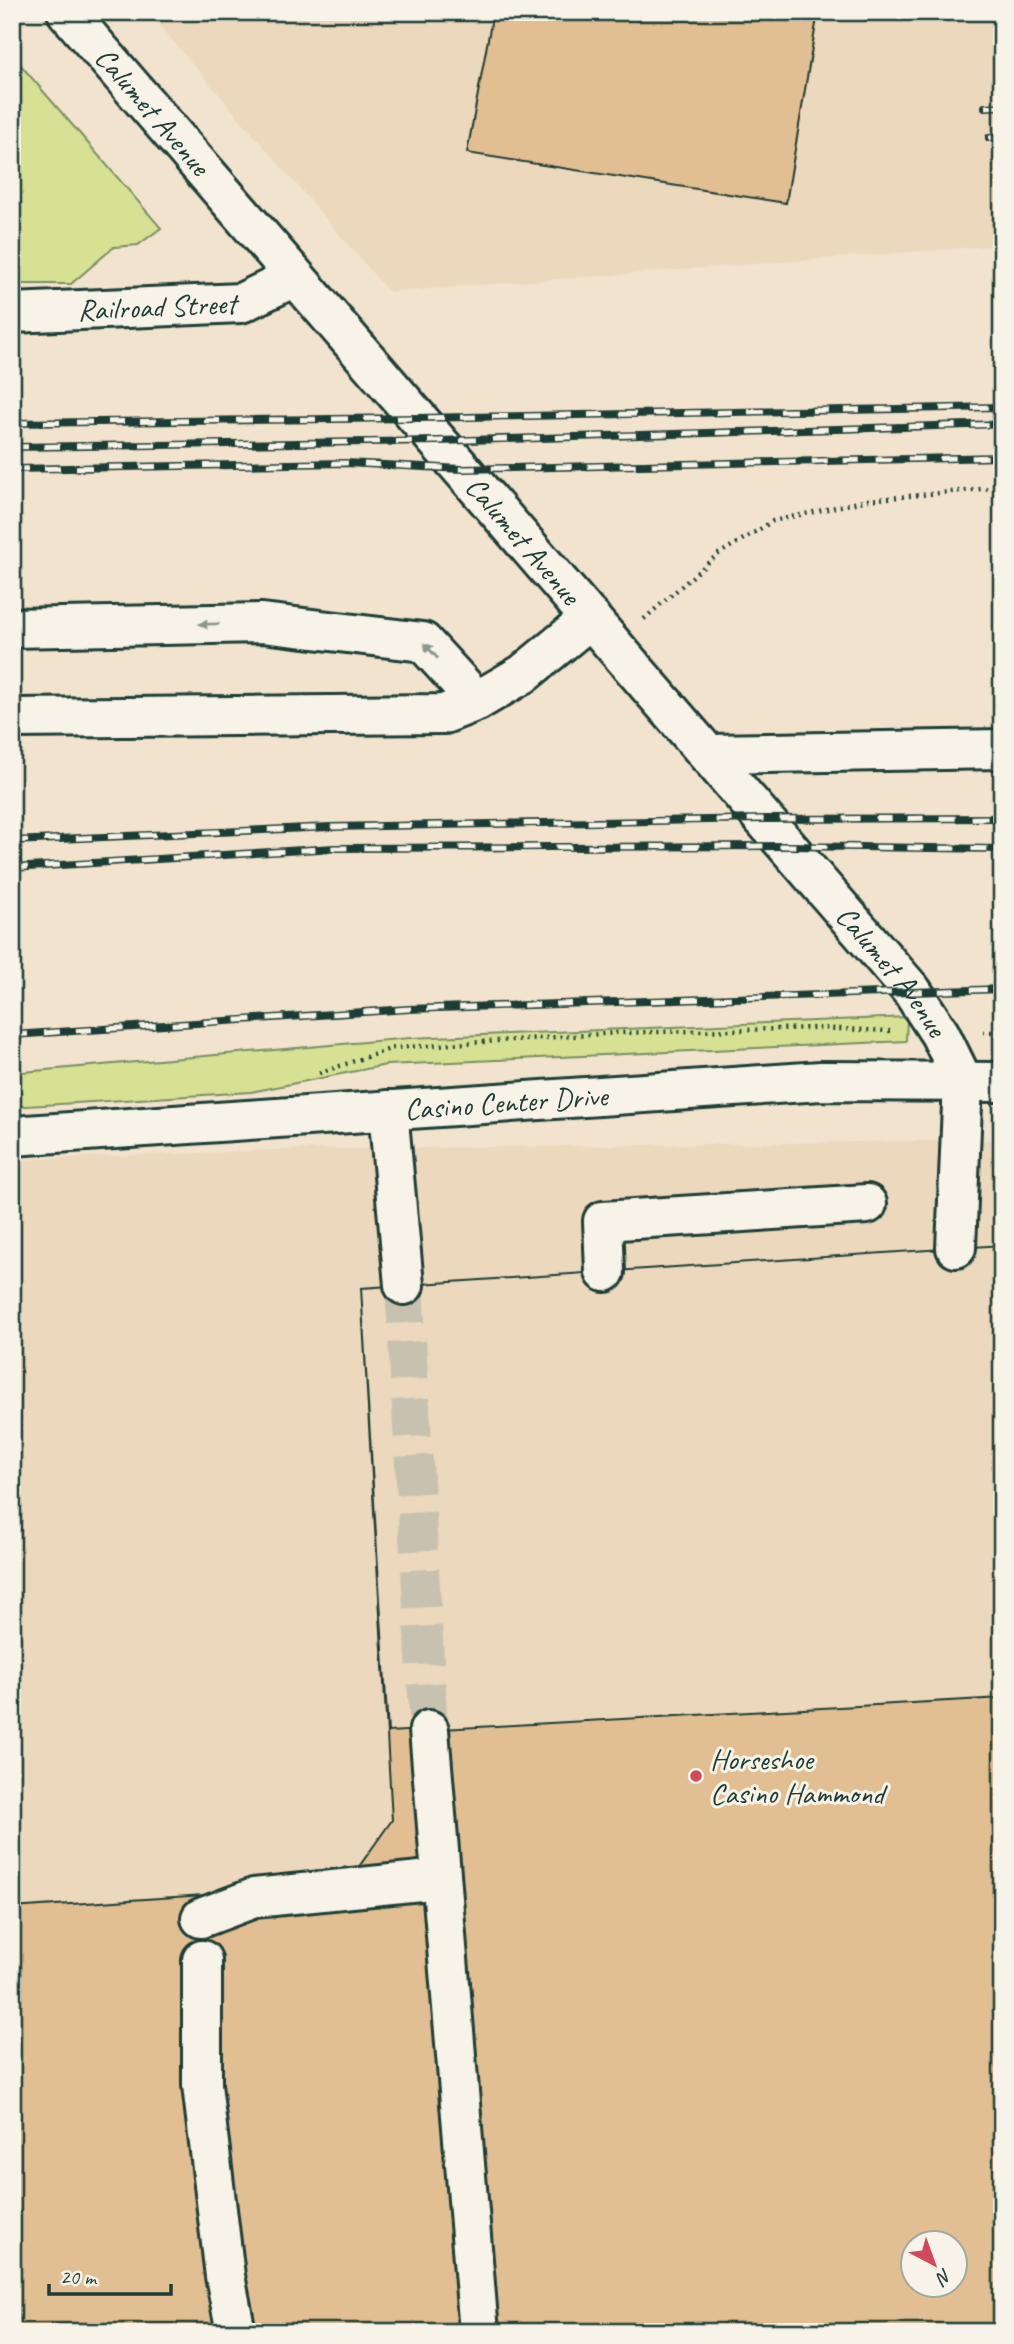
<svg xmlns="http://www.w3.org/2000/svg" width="1014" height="2344" font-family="Caveat,sans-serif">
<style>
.built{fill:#ecd8bc}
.green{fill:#d6e194;stroke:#7a8f64;stroke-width:2}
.building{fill:#e2bf93;stroke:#1f3d34;stroke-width:2;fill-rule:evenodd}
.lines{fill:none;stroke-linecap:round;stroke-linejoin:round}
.minor-tunnel{stroke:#c7c2af;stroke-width:38;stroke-dasharray:38 19;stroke-linecap:butt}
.minor-casing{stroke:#1f3d34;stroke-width:44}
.path{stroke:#1f3d34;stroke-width:4.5;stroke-dasharray:2 5;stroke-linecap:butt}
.minor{stroke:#f7f3e8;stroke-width:38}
.rail-casing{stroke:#1f3d34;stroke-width:8}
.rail{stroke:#f7f3e8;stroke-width:5;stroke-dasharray:16;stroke-linecap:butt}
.oneway{fill:#8b988e}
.poi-dot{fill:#d1495b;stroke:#f7f3e8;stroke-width:2.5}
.labels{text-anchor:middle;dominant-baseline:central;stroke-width:6;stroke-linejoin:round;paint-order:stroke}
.street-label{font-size:30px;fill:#1f3d34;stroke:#f7f3e8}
.poi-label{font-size:30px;fill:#1f3d34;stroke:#f7f3e8;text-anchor:start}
</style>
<rect width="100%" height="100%" fill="#f1e3ce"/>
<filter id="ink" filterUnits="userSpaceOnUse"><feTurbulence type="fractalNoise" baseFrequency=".0143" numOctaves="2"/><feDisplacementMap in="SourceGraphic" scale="14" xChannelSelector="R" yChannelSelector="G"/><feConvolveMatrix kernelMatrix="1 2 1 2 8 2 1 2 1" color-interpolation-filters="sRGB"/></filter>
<g filter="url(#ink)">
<path class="built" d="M148,12H1002V245L389,292Z
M1002,1140V1765L12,2332V1160L274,1150Z"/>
<path class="green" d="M12,55L161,228L138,245L114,247L71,284H12Z
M907,1017L906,1041L386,1065L251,1092L12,1107V1073L410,1038Z"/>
<path class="building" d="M493,12H818L786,203L467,153Z
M1002,1245V1698L388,1732L361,1288Z
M1002,1245V2332H12V1908L234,1893L358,1868L392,1820L361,1288ZM912,2242H954V2284H912Z"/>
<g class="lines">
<path class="minor-tunnel" d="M404,1285L429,1730"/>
<g class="minor-casing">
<g id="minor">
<path id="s1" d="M67,12L912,991L940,1034L963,1081L956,1248"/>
<path id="s2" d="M12,313L241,303L295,277"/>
<path d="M12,628L262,623L423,642L477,701"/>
<path d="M12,718L444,714L477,701L523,674L591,618"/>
<path d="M707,754L1002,749"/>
<path d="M388,1110L404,1285"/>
<path id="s3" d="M12,1136L821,1081L1002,1082"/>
<path d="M605,1272L603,1221L867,1204"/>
<path d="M429,1730L479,2332"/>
<path d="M201,1918L254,1898L440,1879"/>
<path d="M202,1960V2085L225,2276L236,2332"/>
</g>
</g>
<path class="path" d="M644,619L717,555L773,521L868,500L1002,487
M983,1032H1002
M319,1073L393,1048L617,1033L817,1028L890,1031"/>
<use href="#minor" class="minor"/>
<g class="rail-casing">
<path id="rail" d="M985,107L1002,106
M989,138L1002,137
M12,423L418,418L1002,407
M12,447L438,441L1002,424
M12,469L346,463L462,469L1002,457
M12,841L330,827L764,819L1002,818
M12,868L335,848L787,846L1002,849
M12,1035L409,1009L1002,989"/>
</g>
<use href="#rail" class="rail"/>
</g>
<defs><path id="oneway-solid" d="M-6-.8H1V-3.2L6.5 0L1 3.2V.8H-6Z" transform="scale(1.75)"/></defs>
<g class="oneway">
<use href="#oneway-solid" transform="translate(209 624) rotate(179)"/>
<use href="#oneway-solid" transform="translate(431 651) rotate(-132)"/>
</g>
</g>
<circle class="poi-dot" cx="696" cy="1776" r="7"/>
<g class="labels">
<g class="street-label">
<text stroke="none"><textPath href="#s1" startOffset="131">Calumet Avenue</textPath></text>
<text stroke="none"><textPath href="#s2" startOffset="145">Railroad Street</textPath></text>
<text stroke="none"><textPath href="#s1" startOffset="698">Calumet Avenue</textPath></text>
<text stroke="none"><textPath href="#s1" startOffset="1265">Calumet Avenue</textPath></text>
<text stroke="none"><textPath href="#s3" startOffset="495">Casino Center Drive</textPath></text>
</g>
<g class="poi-label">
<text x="710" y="1759">Horseshoe<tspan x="710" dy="34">Casino Hammond</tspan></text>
</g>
</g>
<rect width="1014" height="2344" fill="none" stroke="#f7f3e8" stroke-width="42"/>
<rect x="21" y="21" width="972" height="2302" fill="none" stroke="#1f3d34" stroke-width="2.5" filter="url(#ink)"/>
<g transform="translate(934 2264) rotate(139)"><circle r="33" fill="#f7f3e8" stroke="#a1aaa0" stroke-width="2"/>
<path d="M0-5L12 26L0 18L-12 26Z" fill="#d1495b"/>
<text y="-10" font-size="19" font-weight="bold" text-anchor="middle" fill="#1f3d34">N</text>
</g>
<path d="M49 2284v10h122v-10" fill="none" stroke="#1f3d34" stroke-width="3.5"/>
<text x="60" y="2284" font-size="21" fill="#1f3d34" stroke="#f7f3e8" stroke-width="5" paint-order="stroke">20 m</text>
</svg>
